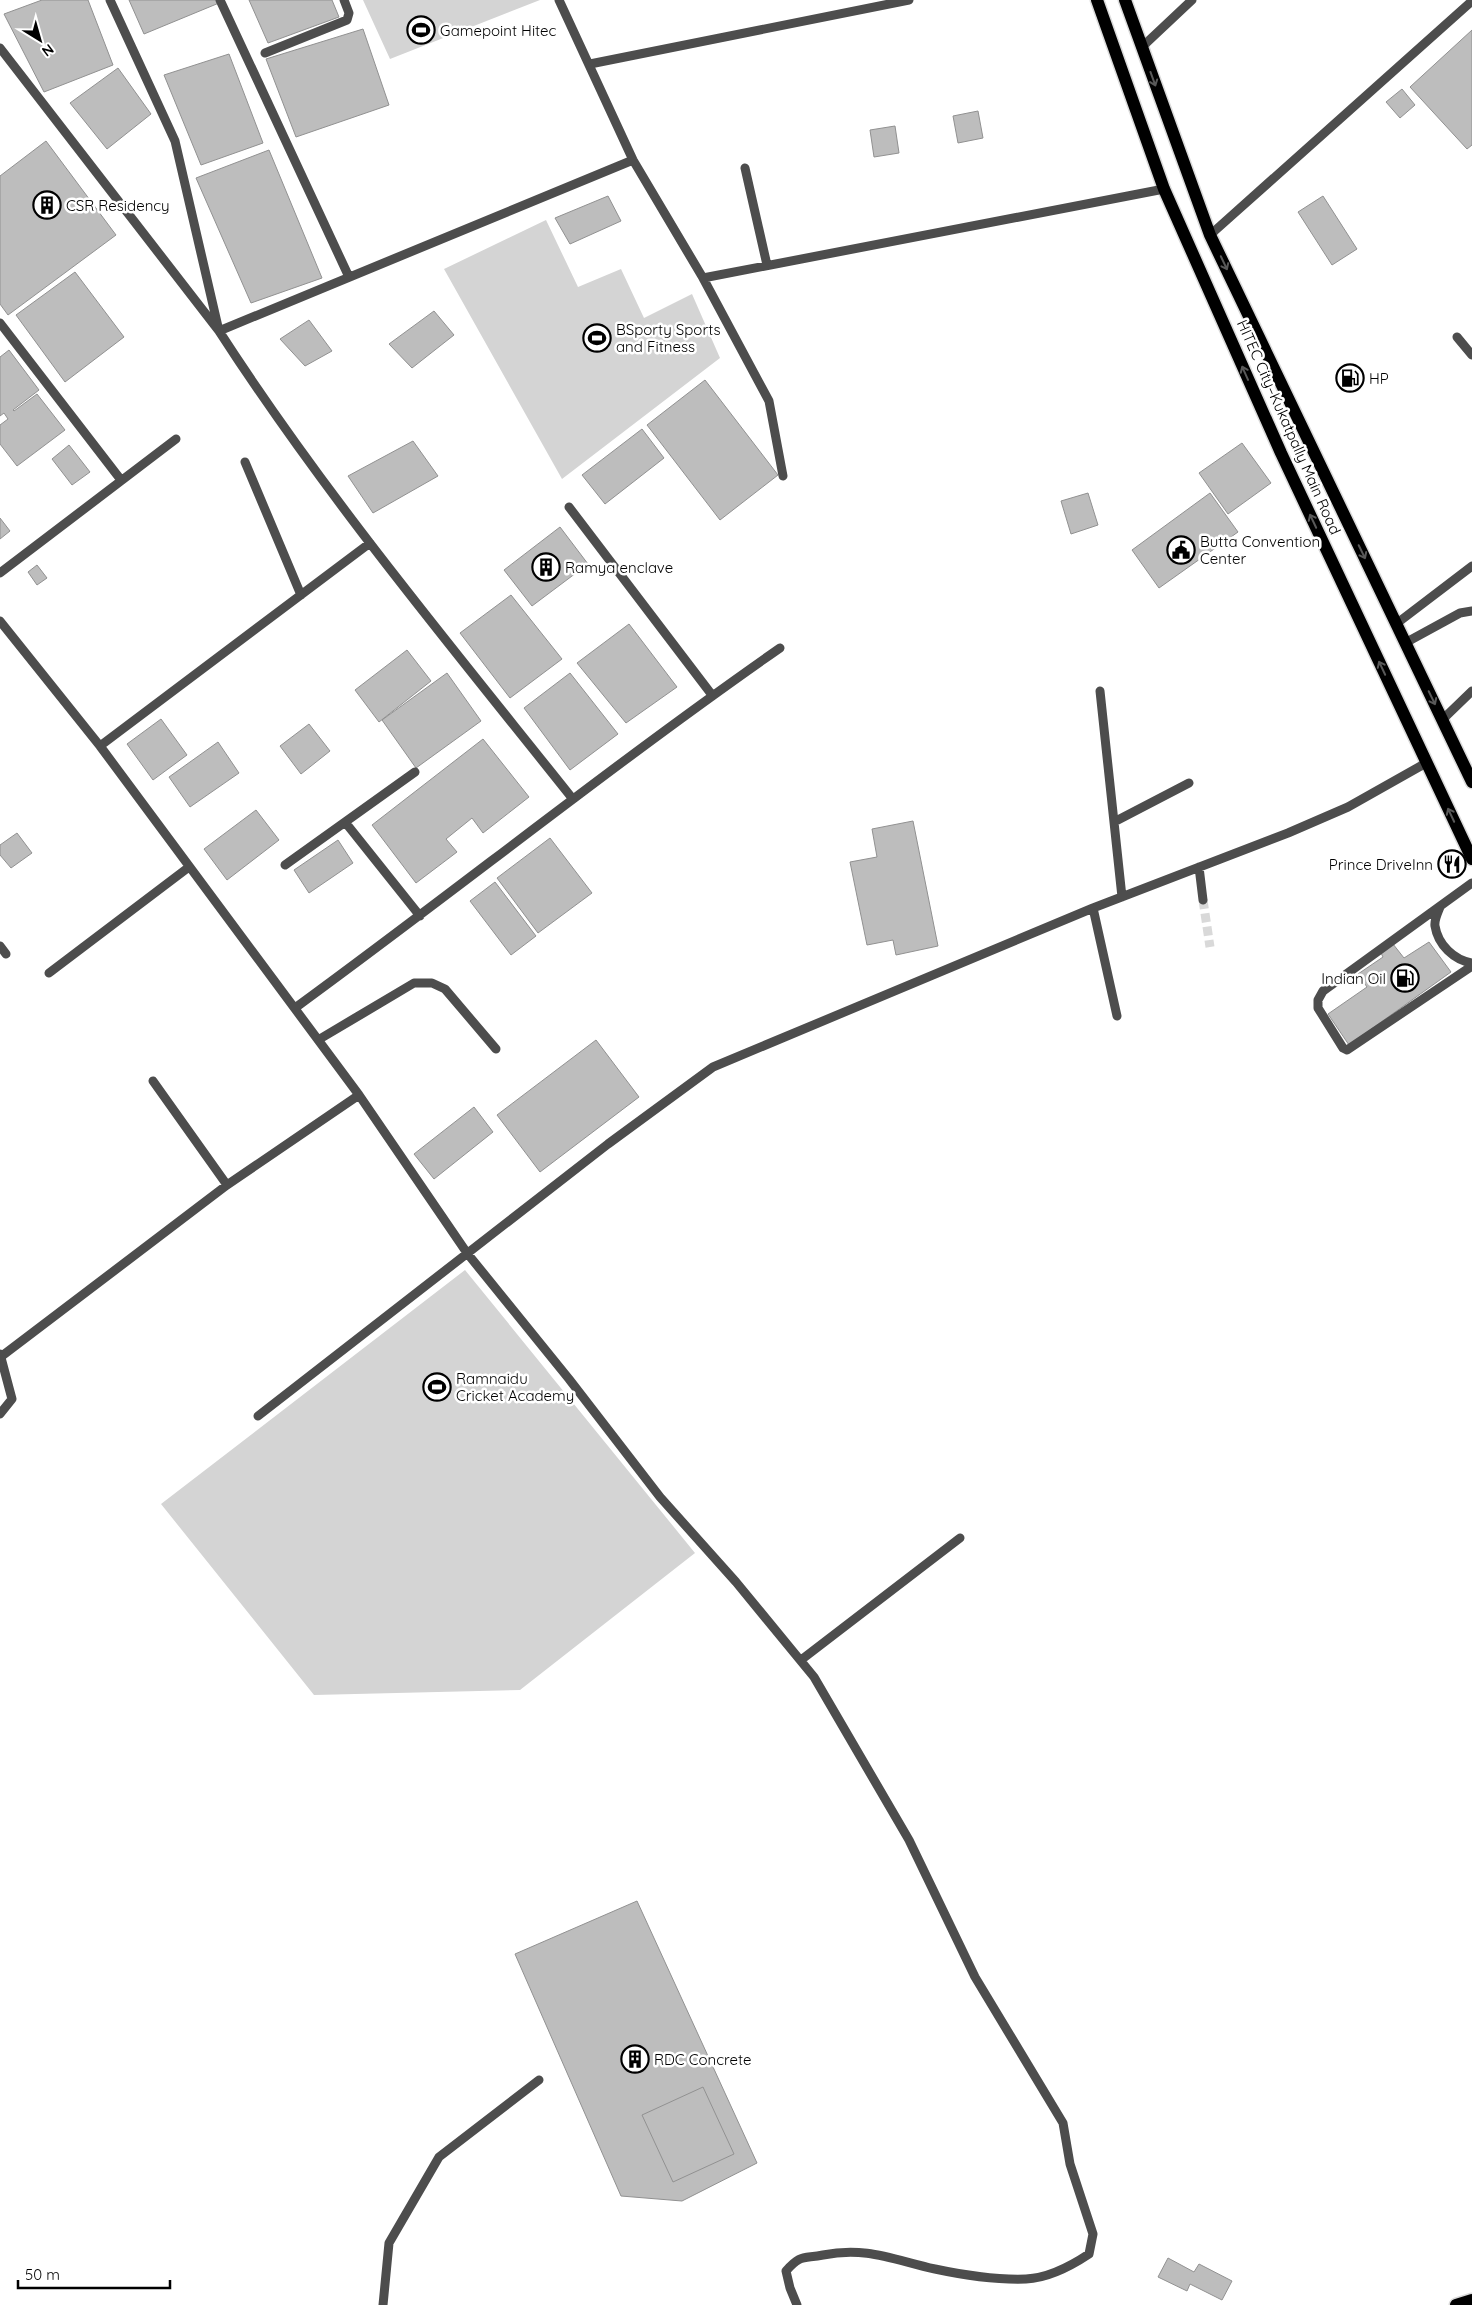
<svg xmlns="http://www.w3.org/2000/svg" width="1472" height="2305" font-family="Quicksand,sans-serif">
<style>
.green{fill:#d4d4d4}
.building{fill:#bdbdbd;stroke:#919191}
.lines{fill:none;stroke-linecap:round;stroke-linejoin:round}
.minor-tunnel{stroke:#d9d9d9;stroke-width:9;stroke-dasharray:9 4.5;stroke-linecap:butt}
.major-casing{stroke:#dbdbdb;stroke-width:15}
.minor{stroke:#4d4d4d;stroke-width:9}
.major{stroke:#000;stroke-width:12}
.oneway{stroke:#595959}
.labels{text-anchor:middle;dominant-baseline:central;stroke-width:5;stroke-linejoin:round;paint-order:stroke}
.poi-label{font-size:15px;fill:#000;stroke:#fff;text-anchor:start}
.street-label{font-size:15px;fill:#000;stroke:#fff}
</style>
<rect width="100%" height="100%" fill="#fff"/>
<path class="green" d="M363,0H540L390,59Z
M546,220L578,287L621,269L644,318L692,294L720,358L562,479L444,269Z
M465,1270L695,1553L520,1690L314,1695L161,1504Z"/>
<path class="building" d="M42,0H88L113,65L44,92L4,14Z
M129,0H217L219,3L144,34Z
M249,0H332L339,17L268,43Z
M363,29L389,105L296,137L266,59Z
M1472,30V145L1467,149L1410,87Z
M229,54L263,143L201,165L164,75Z
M118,68L151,114L107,149L70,103Z
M1402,89L1415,105L1400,118L1386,102Z
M978,111L983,138L958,143L953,116Z
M895,126L899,153L874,157L870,130Z
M46,141L116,235L8,315L0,304V176Z
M269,150L322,278L251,303L196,178Z
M608,196L621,221L570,244L555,218Z
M1323,196L1357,249L1332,265L1298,212Z
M75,272L124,337L65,382L16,315Z
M434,311L454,335L412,368L389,344Z
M309,320L332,351L305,366L280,339Z
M9,350L39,390L13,410L14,411L37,394L65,430L17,466L0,444V425L8,419L4,413L0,416V357Z
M705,380L778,475L720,520L647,425Z
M642,429L664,458L605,504L582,475Z
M413,441L438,476L373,513L348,476Z
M1242,443L1271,483L1228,514L1199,473Z
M69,445L90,472L72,485L52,459Z
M1088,493L1098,525L1071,534L1061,501Z
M1210,493L1238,532L1159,588L1132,550Z
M0,518L10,531L0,539Z
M560,527L588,564L532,606L504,570Z
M37,565L47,578L37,585L28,572Z
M511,595L562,659L510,698L460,633Z
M629,624L677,687L626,723L577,663Z
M407,650L431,681L379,722L355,690Z
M447,673L481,721L416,768L382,720Z
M570,673L618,734L570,770L524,708Z
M161,719L187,755L153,780L127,744Z
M309,724L330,751L301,774L280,746Z
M483,739L529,797L483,833L472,818L446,839L457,852L416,883L372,825Z
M218,742L239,773L190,807L169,777Z
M256,810L279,840L227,880L204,849Z
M913,821L938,946L896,955L893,940L867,945L850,862L877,857L872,829Z
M17,833L32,853L11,868L0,855V845Z
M550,838L592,893L538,933L497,878Z
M338,840L353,863L309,893L294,870Z
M495,882L536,936L511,955L470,901Z
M1429,942L1451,972L1349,1045L1328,1014L1367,987L1358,974L1383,957L1381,953L1393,944L1404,958Z
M596,1040L639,1097L540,1172L497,1115Z
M474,1107L493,1132L434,1179L414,1154Z
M637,1901L757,2163L682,2201L621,2196L515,1954Z
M703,2087L734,2154L673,2182L642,2115Z
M1168,2258L1194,2272L1199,2264L1232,2281L1222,2300L1190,2284L1187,2291L1158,2277Z"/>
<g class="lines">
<path class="minor-tunnel" d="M1203,900L1210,947"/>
<g class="major-casing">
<path id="major" d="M1097,0L1164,189L1281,453L1472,859
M1125,0L1210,235L1472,782
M1456,2305L1472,2300"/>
</g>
<path class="minor" d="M110,0L175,141L219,331L633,160
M220,0L349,277
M559,0L633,160L703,278L769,401L783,476
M1142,47L1192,0
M0,48L219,331C325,495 451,646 572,798
M265,53L347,20L349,13L344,0
M590,64L909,0
M745,168L767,265
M1210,235L1472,1
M703,278L1164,189
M0,323L121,480
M1457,337L1472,355
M245,462L301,595
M569,507L712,695
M0,573L176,439
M0,621L100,746L359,1095L467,1253L569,1379L660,1497L736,1582L814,1677L909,1840L975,1977L1063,2123L1070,2164L1093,2234L1089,2254C1071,2266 1048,2278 1026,2279C997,2280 963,2275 935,2269C894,2260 866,2246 823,2255C803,2259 801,2254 786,2271L790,2288L797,2305
M1396,624L1472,566
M1405,643L1460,613L1472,611
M1100,691L1122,897
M1442,720L1472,691
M100,746L370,543
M345,822L420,916
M1114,822L1189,783
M285,865L415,772
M1199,867L1203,900
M1472,883L1323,991L1318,1000V1008L1343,1048L1347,1050L1472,966
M1440,907C1438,912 1434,920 1435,926C1438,945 1454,960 1472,963
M1093,908L1117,1016
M0,946L6,954
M49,973L189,867
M295,1008C458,889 615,763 780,648
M318,1040L414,983H432L445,989L496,1049
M153,1081L227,1185
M0,1354L12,1399L0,1414
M2,1356L227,1185L359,1095
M258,1416L608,1144L713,1067L1093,908L1288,833L1348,807L1426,763
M801,1660L960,1538
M383,2305L389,2243L439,2157L539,2080"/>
<use href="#major" class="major"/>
</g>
<defs><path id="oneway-shaft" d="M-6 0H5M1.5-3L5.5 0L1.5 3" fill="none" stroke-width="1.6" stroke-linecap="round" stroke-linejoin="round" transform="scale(1.25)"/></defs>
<g class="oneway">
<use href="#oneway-shaft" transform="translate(1153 79) rotate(70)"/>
<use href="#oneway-shaft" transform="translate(1224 263) rotate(65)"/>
<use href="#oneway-shaft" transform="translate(1245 373) rotate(-114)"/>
<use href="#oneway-shaft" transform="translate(1313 521) rotate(-115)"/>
<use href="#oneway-shaft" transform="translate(1362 552) rotate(64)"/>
<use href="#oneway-shaft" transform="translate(1382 668) rotate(-115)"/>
<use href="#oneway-shaft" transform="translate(1432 698) rotate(64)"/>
<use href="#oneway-shaft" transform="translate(1451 815) rotate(-115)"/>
</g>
<defs>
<g id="stadium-ring" transform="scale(1.4375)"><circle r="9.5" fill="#fff" stroke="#000" stroke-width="1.5"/><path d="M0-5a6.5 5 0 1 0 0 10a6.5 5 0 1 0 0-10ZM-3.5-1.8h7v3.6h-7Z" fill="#000"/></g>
<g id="building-ring" transform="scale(1.4375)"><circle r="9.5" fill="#fff" stroke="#000" stroke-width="1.5"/><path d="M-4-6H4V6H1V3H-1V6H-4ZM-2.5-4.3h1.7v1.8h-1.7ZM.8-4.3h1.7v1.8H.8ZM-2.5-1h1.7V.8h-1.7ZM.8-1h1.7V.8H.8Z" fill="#000"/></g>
<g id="fuel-ring" transform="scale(1.4375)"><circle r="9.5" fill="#fff" stroke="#000" stroke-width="1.5"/><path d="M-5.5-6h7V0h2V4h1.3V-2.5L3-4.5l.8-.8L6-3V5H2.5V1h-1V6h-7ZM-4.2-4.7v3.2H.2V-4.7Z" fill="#000"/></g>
<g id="civic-ring" transform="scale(1.4375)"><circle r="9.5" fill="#fff" stroke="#000" stroke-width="1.5"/><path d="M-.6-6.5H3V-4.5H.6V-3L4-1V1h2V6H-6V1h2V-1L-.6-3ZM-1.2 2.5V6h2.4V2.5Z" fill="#000"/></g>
<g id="restaurant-ring" transform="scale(1.4375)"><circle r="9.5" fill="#fff" stroke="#000" stroke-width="1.5"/><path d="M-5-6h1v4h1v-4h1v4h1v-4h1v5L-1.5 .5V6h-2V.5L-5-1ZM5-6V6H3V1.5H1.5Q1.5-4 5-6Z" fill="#000"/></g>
</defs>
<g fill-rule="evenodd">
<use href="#stadium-ring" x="421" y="30"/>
<use href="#building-ring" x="47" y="205"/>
<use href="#stadium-ring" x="597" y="338"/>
<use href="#fuel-ring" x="1350" y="378"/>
<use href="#civic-ring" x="1181" y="550"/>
<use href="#building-ring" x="546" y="567"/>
<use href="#restaurant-ring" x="1452" y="864"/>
<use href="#fuel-ring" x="1405" y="978"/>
<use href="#stadium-ring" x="437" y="1387"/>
<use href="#building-ring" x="635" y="2059"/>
</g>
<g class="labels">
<g class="poi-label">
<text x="440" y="30">Gamepoint Hitec</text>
<text x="66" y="205">CSR Residency</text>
<text x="616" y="329">BSporty Sports<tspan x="616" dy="17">and Fitness</tspan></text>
<text x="1369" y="378">HP</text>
<text x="1200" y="541">Butta Convention<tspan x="1200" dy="17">Center</tspan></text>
<text x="565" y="567">Ramya enclave</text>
<text x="1433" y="864" text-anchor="end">Prince DriveInn</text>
<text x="1386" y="978" text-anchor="end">Indian Oil</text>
<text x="456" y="1378">Ramnaidu<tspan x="456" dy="17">Cricket Academy</tspan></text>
<text x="654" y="2059">RDC Concrete</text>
</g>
<g class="street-label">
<text transform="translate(1289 427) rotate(66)">HITEC City–Kukatpally Main Road</text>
</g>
</g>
<g transform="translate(40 40) rotate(143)" stroke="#ffffff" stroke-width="4" paint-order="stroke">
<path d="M0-4L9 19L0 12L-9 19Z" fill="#000000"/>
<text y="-8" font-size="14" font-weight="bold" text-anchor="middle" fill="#000000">N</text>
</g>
<path d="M18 2280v8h152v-8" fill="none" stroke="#000000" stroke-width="2.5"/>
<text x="25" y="2280" font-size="15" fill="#000000" stroke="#ffffff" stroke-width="4" paint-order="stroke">50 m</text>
</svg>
